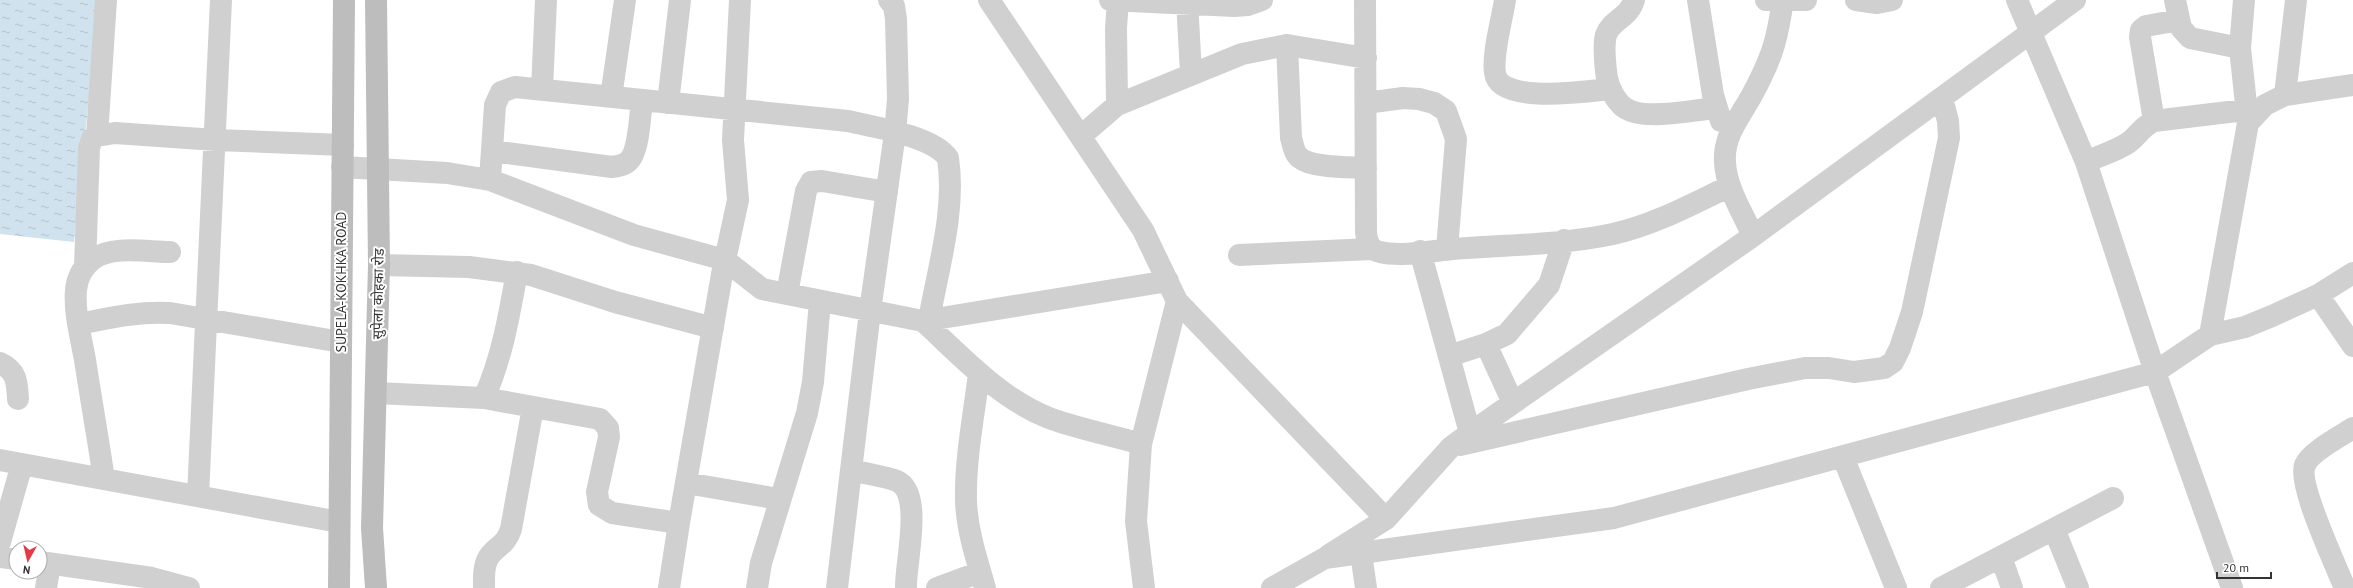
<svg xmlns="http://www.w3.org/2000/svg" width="2353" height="588" font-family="'PT Sans','Noto Sans Devanagari',sans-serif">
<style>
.water{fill:url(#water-ripples)}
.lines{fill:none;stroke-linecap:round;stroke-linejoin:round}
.street{stroke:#d0d0d0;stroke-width:22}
.secondary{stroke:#bdbdbd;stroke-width:22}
.labels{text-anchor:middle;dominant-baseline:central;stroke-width:4;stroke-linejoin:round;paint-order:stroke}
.street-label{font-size:14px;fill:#333;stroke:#fff}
</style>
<defs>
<pattern id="water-ripples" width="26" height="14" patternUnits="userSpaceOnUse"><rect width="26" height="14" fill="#cfe2ee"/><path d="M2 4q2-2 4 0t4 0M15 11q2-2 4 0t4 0" fill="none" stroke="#b2c2cd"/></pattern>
</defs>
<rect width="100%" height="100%" fill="#fff"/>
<path class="water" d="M0,0H99L74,242L0,234Z"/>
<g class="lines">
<path class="street" d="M989,0L1143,230L1177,301L1386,519
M1110,0L1234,6L1248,5L1262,0
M1187,0L1191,74
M1365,0L1366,232C1367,241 1369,250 1380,252C1401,257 1432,251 1453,249C1505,245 1561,245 1613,234C1654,225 1692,204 1730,186
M1505,0C1502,19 1492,55 1495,73C1499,105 1588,91 1610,89
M1634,0C1629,18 1611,20 1606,35C1603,46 1605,60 1606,71C1607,85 1616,106 1631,111C1653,119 1693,110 1717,108
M1698,0L1713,95L1721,121
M1766,0H1806
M1856,0L1877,3L1892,0
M2017,0L2086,162L2155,372L2210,335L2245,327L2272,316L2318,295L2353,273
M2175,0L2181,28L2190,38L2240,48
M2244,0L2240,48L2248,123
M1287,45L1291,138C1293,144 1294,154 1300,158C1312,168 1350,167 1366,168
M542,89L546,0
M2285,95L2296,0
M611,97L625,0
M668,103L680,0
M1366,103L1403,98L1419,99L1434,103L1446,111L1456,139L1447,249
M1117,105L1116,28L1118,0
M2154,121L2140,37L2141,30L2146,26L2179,20
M97,136L106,0
M1081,136L1117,105L1242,54L1287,45L1366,58
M492,151L612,167C619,166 627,165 631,158C639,147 640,115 642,100
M2086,162C2099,156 2116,151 2128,143C2139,135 2140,128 2154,121L2245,110
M342,167L447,173L490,180L634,235L725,260L762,289L923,321L1168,281
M490,180L495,105L501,92L515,87L848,121C874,127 933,136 948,158C956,211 938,268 929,320
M1753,236C1743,213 1726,188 1725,162C1723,136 1740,117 1752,95C1759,82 1766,68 1771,54C1778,36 1780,18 1783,0
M1420,251L1470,433
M1239,255L1372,249
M379,265L469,267L531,275L615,302L713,328
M85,267L89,148L92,139L97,136L115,133L216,140L343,145
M787,294L806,191L811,182L822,181L887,192
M2318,295L2353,346
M923,321C961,356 1000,399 1049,418C1079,429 1111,435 1141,444
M79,324C109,318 139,311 170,313L341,342
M2210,335L2248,123L2265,105L2285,95L2353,85
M1486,344L1513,403
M1449,356L1486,344L1507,334L1549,285L1564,240
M0,363C17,371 17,382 18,399
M979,373C974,415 965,459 966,501C967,531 977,560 985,588
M376,393L484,398L600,419L608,428L609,437L597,492L599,505L612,513L679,523
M484,398C502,358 509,316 517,272
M1460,445L1748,379L1805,368H1829L1854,372L1884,368L1893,362L1900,348L1912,312L1949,138L1948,121L1942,98
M1843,457L1896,588
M0,460L339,522
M852,470C866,474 884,476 897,481C924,493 905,564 906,588
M104,479C98,439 91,399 85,360C81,337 74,313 76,290C77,278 83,267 93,259C113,245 147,252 170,252
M686,483L779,499
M198,496L221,0
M2054,529L2078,588
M0,542L22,464
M1361,553L1366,588
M1329,555L1386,519L1451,447L1470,433L1753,236L2075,0
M0,557L16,559
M2001,557L2012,588
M40,562L152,578L189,588
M46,588L50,564
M484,588C484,577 483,563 491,554C500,544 506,544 511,529L533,407
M669,588L679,523L722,274L738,200L733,140L740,0
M757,588L761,563L807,413L813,382L820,301
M837,588L870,311L895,133L898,99L896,19L894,6L889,0
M937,588L980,572
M1144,588L1136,521L1141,444L1177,301
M1272,588L1325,558L1614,518L2155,372L2232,588
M1941,588L2113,498
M2345,588C2336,566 2297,483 2305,465C2310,452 2341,436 2353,428"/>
<path class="secondary" d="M339,588L344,0
M376,588L372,528L379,265L376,0"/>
</g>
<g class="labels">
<g class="street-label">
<text transform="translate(341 282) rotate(-90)">SUPELA-KOKHKA ROAD</text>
<text transform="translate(378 294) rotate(-89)">सुपेला कोहका रोड</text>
</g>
</g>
<g transform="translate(28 560) rotate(188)"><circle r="19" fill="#ffffff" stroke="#adadad"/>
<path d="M0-3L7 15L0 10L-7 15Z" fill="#e63946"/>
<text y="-6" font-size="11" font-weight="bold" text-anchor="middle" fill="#333333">N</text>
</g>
<path d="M2217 572v6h54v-6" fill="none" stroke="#333333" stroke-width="2"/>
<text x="2223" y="572" font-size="12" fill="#333333" stroke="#ffffff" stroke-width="3" paint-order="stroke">20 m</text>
</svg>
